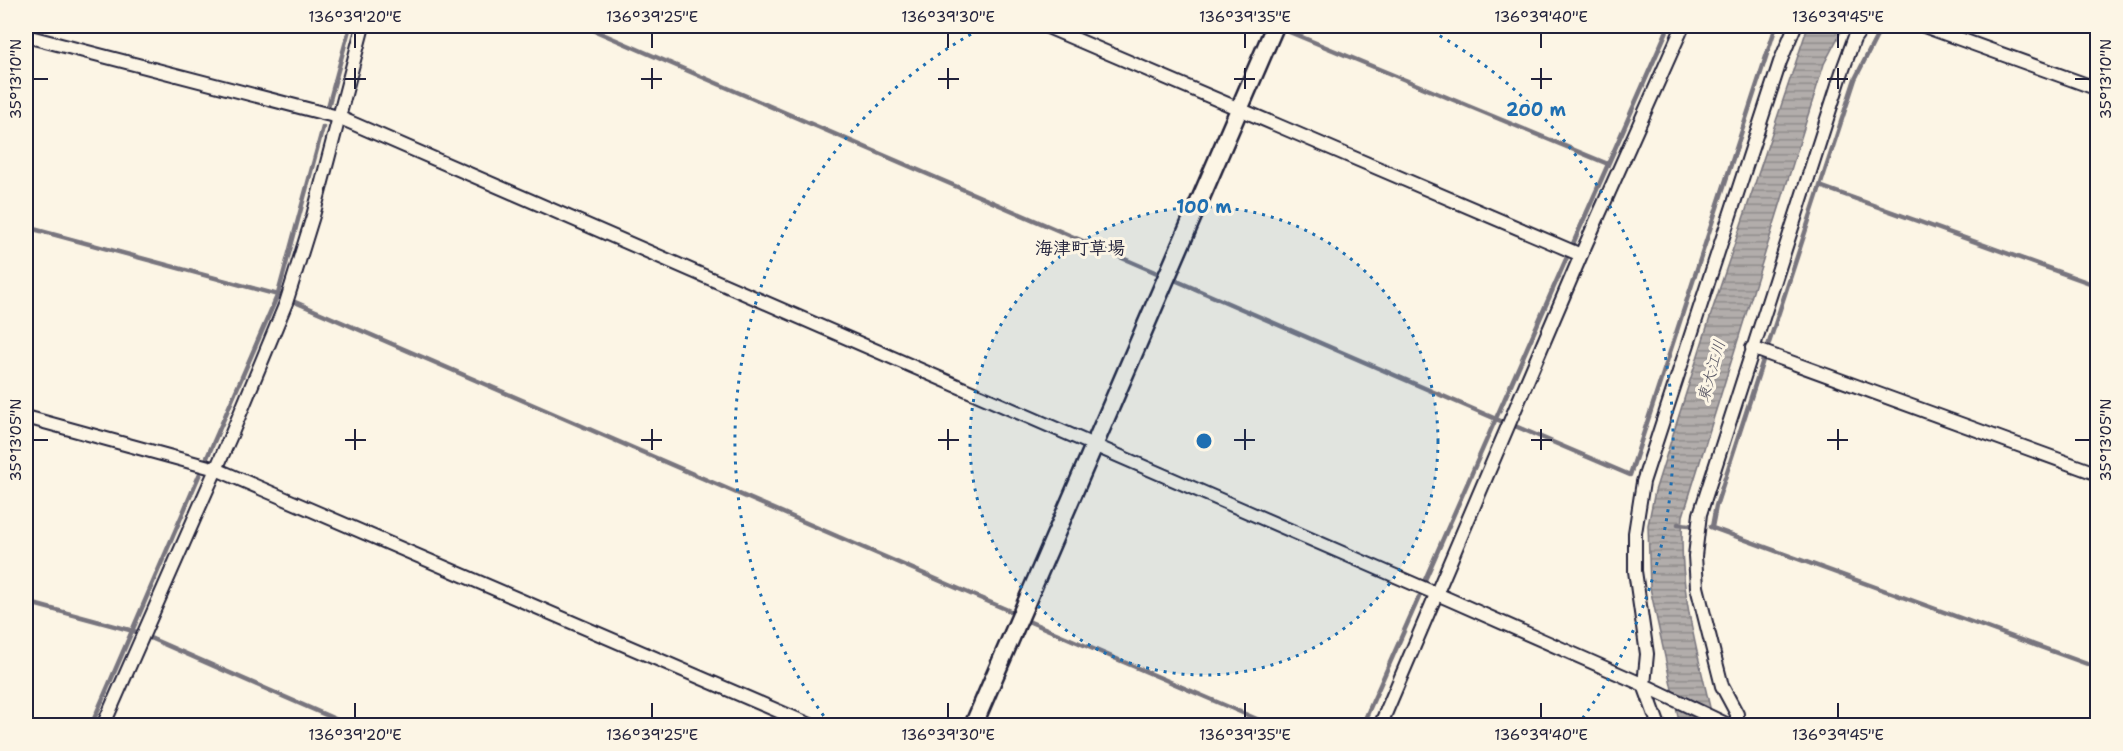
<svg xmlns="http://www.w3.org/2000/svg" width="2123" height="751" font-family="'Shantell Sans','Klee One',sans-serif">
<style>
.water{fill:url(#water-rules);stroke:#78757e;stroke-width:1.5}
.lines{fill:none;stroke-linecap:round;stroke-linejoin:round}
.stream{stroke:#78757e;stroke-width:4.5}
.street-casing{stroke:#22223b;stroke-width:16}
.secondary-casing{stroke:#22223b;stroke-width:21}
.street{stroke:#fcf5e5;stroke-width:12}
.secondary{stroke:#fcf5e5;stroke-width:16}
.ticks{fill:none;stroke:#22223b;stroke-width:2}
.ring{fill:none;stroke:#1f6fb2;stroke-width:3;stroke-dasharray:3 6}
.labels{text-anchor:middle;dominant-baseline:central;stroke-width:6;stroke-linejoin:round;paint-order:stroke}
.water-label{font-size:16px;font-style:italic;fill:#545362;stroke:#fcf5e5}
.quarter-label{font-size:18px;font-weight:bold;fill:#22223b;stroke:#fcf5e5}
.centre{fill:#1f6fb2;stroke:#fcf5e5;stroke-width:3}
.ring-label{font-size:18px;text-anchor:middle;font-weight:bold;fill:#1f6fb2;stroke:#fcf5e5;stroke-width:6;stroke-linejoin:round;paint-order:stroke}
.neatline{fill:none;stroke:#22223b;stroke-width:2}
.ticks-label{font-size:15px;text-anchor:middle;fill:#22223b}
</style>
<defs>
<pattern id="water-rules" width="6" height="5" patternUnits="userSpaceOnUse" patternTransform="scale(1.5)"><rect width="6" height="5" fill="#b2adab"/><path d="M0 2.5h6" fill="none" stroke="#908c8c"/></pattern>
</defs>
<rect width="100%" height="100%" fill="#fcf5e5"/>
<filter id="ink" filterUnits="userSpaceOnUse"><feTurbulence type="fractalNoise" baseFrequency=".0167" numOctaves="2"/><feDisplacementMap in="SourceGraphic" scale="12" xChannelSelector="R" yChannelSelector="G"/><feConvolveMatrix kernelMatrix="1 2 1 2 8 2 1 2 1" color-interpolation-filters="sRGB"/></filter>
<g filter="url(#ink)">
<path class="water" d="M1808,26H1844L1824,64L1683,516C1677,587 1699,657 1714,725L1680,726L1650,588L1648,525L1655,491L1713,308Z"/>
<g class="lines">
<path class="stream" d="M584,26L1157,273
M1289,26L1287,31L1608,164
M328,107L350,26
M1820,186L2098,286
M26,227L282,296
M1572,246L1669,26
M1177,281L1503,422
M295,302L1010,611
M1768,346L1855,79L1882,26
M1515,426L1630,475L1776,26
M206,460L278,294L323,127
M1678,524L1690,525
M1710,527L2098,668
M1712,527L1716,506L1763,360
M1424,582L1567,257
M26,602L137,632
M1028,621L1273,726
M150,638L351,726
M91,726L201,471
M1362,726L1419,597"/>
<g class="street-casing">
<path id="street" d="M1045,26L1581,255
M1924,26L2098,89
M26,36L338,117L1437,594L1644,685L1730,726
M1752,348L2098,474
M26,417L216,469L813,726
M103,726L232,433L286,303L313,216L363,26
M1380,726L1581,255L1683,26
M1659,726L1644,685L1647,654L1635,571V533L1643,482L1780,62L1795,26
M1737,726V714L1722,686L1697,587L1695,556L1700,514L1842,72L1854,39L1863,26"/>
</g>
<g class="secondary-casing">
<path id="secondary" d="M973,726L1275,26"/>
</g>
<use href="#street" class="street"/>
<use href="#secondary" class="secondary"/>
</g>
</g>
<path class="ticks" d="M355,33V48M652,33V48M948,33V48M1245,33V48M1541,33V48M1838,33V48M355,68V89M652,68V89M948,68V89M1245,68V89M1541,68V89M1838,68V89M33,79H48M345,79H366M641,79H662M938,79H959M1234,79H1255M1531,79H1552M1827,79H1848M2075,79H2090M355,429V450M652,429V450M948,429V450M1245,429V450M1541,429V450M1838,429V450M33,440H48M345,440H366M641,440H662M938,440H959M1234,440H1255M1531,440H1552M1827,440H1848M2075,440H2090M355,703V718M652,703V718M948,703V718M1245,703V718M1541,703V718M1838,703V718"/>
<circle cx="1204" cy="441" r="234" fill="#1f6fb2" fill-opacity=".12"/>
<g class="ring">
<circle cx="1204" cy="441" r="234"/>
<path d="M829 723A469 469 0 0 1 984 27M1424 27A469 469 0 0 1 1579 723"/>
</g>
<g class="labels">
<g class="water-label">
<text transform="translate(1711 371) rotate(-74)">東大江川</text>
</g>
<g class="quarter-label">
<text x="1080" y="248">海津町草場</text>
</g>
</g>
<circle cx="1204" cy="441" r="9" class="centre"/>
<g class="ring-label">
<text x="1536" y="116">200 m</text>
<text x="1204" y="213">100 m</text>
</g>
<rect width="2123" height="751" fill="none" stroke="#fcf5e5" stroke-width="66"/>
<rect x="33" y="33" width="2057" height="685" class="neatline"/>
<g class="ticks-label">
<text x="355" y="22">136°39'20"E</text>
<text x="652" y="22">136°39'25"E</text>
<text x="948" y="22">136°39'30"E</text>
<text x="1245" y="22">136°39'35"E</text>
<text x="1541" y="22">136°39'40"E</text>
<text x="1838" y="22">136°39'45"E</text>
<text transform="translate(16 79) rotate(-90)" y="5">35°13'10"N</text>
<text transform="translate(2106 79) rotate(-90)" y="5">35°13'10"N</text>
<text transform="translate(16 440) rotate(-90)" y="5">35°13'05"N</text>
<text transform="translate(2106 440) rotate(-90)" y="5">35°13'05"N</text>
<text x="355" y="740">136°39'20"E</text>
<text x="652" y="740">136°39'25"E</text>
<text x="948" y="740">136°39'30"E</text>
<text x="1245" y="740">136°39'35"E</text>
<text x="1541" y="740">136°39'40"E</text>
<text x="1838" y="740">136°39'45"E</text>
</g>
</svg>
